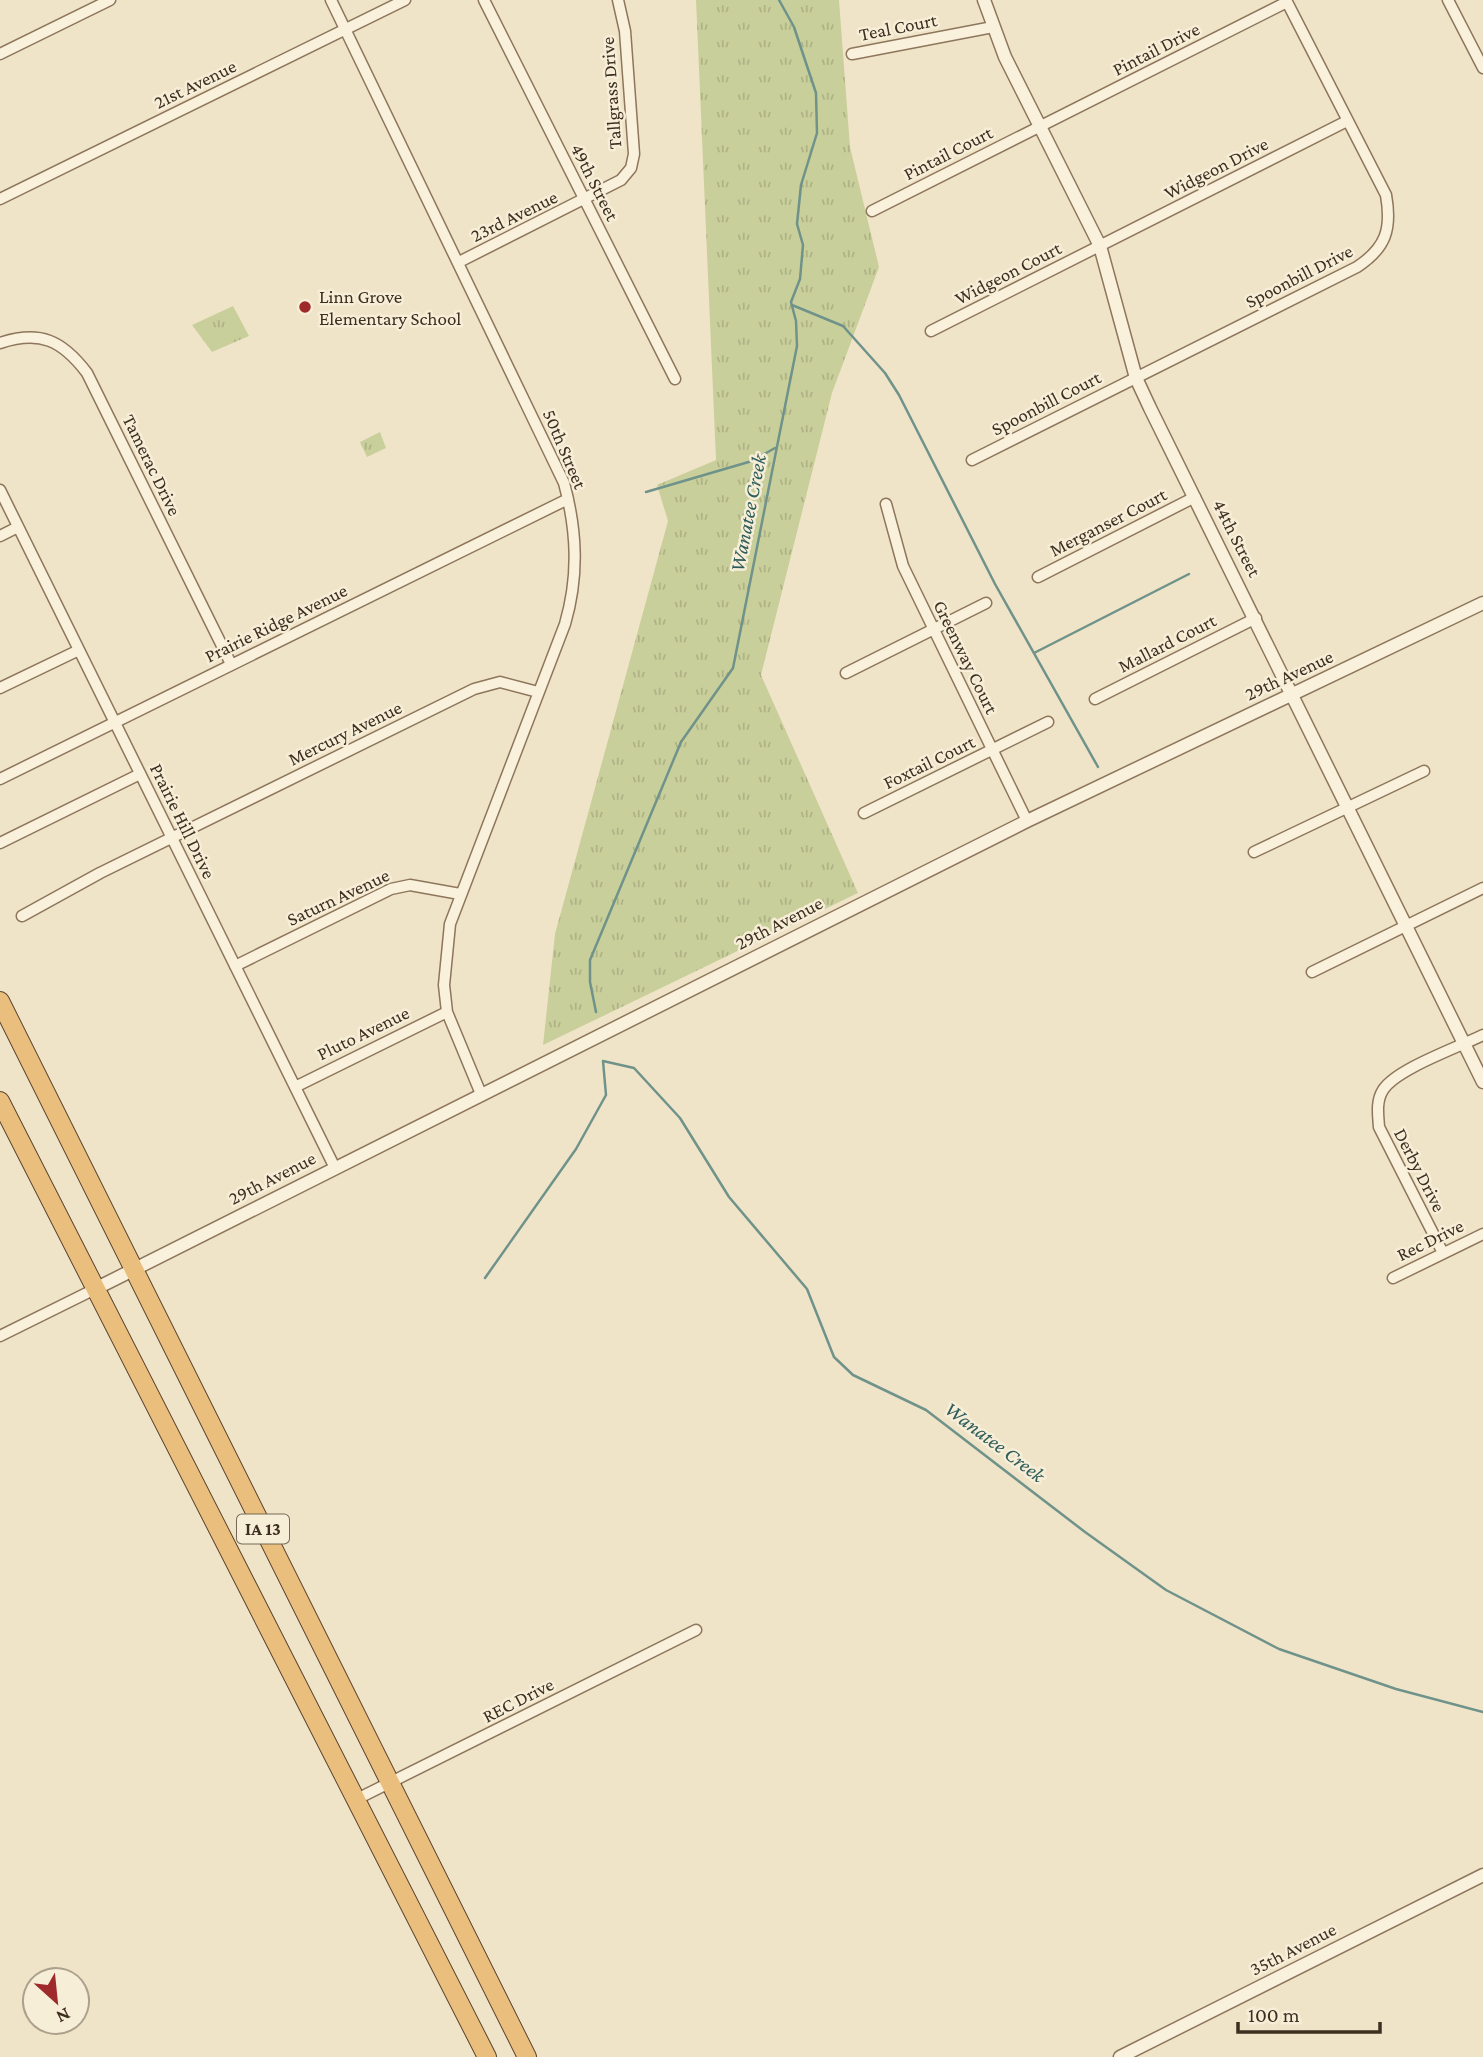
<svg xmlns="http://www.w3.org/2000/svg" width="1483" height="2057" font-family="'Crimson Pro',serif">
<style>
.park{fill:url(#park-tufts)}
.lines{fill:none;stroke-linecap:round;stroke-linejoin:round}
.stream{stroke:#6f938a;stroke-width:2.5}
.minor-casing{stroke:#8d765c;stroke-width:13}
.tertiary-casing{stroke:#8d765c;stroke-width:15}
.trunk-casing{stroke:#5b4430;stroke-width:20}
.minor{stroke:#faf1dc;stroke-width:10}
.tertiary{stroke:#faf1dc;stroke-width:12}
.trunk{stroke:#eabe7c;stroke-width:18}
.poi-dot{fill:#9e2a2b;stroke:#f7eed8;stroke-width:2.5}
.labels{text-anchor:middle;dominant-baseline:central;stroke-width:5;stroke-linejoin:round;paint-order:stroke}
.shield{fill:#f7eed8;stroke:#756857;stroke-width:2}
.shield-label{font-size:18px;font-weight:bold;fill:#3d2e20}
.street-label{font-size:19px;fill:#3d2e20;stroke:#f7eed8}
.poi-label{font-size:19px;fill:#3d2e20;stroke:#f7eed8;text-anchor:start}
.water-label{font-size:21px;font-style:italic;fill:#2f5d5a;stroke:#f7eed8}
</style>
<defs>
<pattern id="park-tufts" width="24" height="20" patternUnits="userSpaceOnUse" patternTransform="scale(1.75)"><rect width="24" height="20" fill="#c9cf9b"/><path d="M3 7l-1-3M5 7V3M7 7l1-3M15 17l-1-3M17 17v-4M19 17l1-3" fill="none" stroke="#aeb285"/></pattern>
</defs>
<rect width="100%" height="100%" fill="#f0e4c8"/>
<path class="park" d="M696,0H839L850,147L879,267L832,393L761,675L858,893L543,1045L555,934L668,521L657,485L716,460Z
M233,306L249,336L212,352L192,325Z
M380,432L386,448L367,457L360,442Z"/>
<g class="lines">
<path class="stream" d="M792,305L843,326L885,373L899,395L995,584L1098,767
M646,492L752,461L775,448
M1034,653L1189,574
M596,1012L590,982V960L681,742L733,668L797,346L796,321L791,302L800,279L803,245L797,224L801,185L817,133L816,93L794,27L779,0
M485,1278L576,1149L606,1095L603,1061L634,1068L680,1118L729,1197L807,1289L834,1357L853,1375L926,1410L1085,1532L1166,1590L1279,1649L1396,1689L1483,1712"/>
<g class="minor-casing">
<path id="minor" d="M331,0L564,483C577,531 579,576 565,624L450,924L444,985L447,1012L481,1094
M484,0L675,379
M1448,0L1483,68
M0,54L110,0
M852,54L993,27
M0,199L405,0
M872,211L1287,2
M459,262L621,180L631,168L634,154L625,31L618,0
M931,331L1347,121
M0,343C40,330 62,340 87,373L231,664
M972,460L1357,267C1386,248 1392,229 1386,195L1286,0
M0,490L335,1168
M886,504L903,566L1027,821
M0,536L18,527
M1038,577L1195,497
M846,673L986,603
M0,688L79,650
M1095,699L1256,618
M0,779L568,499
M864,813L1048,722
M0,843L140,774
M1254,852L1424,771
M22,916L100,873L474,689L500,682L538,692
M235,966L391,889L410,885L460,894
M1312,972L1483,888
M295,1087L447,1012
M1443,1253L1379,1127C1378,1114 1376,1101 1383,1090C1396,1069 1459,1047 1483,1035
M1393,1278L1483,1234
M0,1336L97,1288
M355,1800L696,1630"/>
</g>
<g class="tertiary-casing">
<path id="tertiary" d="M984,0L1005,57L1100,246L1136,378L1150,408L1483,1082
M97,1288L1027,821L1483,603
M1120,2057L1483,1875"/>
</g>
<g class="trunk-casing">
<path id="trunk" d="M0,1001L527,2057
M0,1101L487,2057"/>
</g>
<use href="#minor" class="minor"/>
<use href="#tertiary" class="tertiary"/>
<use href="#trunk" class="trunk"/>
</g>
<circle class="poi-dot" cx="305" cy="307" r="7"/>
<g class="labels">
<rect class="shield" x="237" y="1514.5" width="52" height="29" rx="5"/>
<g class="shield-label">
<text x="263" y="1529">IA 13</text>
</g>
<g class="street-label">
<text transform="translate(898 27) rotate(-11)">Teal Court</text>
<text transform="translate(1156 49) rotate(-27)">Pintail Drive</text>
<text transform="translate(195 84) rotate(-26)">21st Avenue</text>
<text transform="translate(611 93) rotate(-94)">Tallgrass Drive</text>
<text transform="translate(948 153) rotate(-27)">Pintail Court</text>
<text transform="translate(1216 168) rotate(-27)">Widgeon Drive</text>
<text transform="translate(595 182) rotate(63)">49th Street</text>
<text transform="translate(514 216) rotate(-26)">23rd Avenue</text>
<text transform="translate(1008 273) rotate(-27)">Widgeon Court</text>
<text transform="translate(1299 276) rotate(-27)">Spoonbill Drive</text>
<text transform="translate(1046 403) rotate(-27)">Spoonbill Court</text>
<text transform="translate(565 449) rotate(67)">50th Street</text>
<text transform="translate(152 465) rotate(64)">Tamerac Drive</text>
<text transform="translate(1108 522) rotate(-27)">Merganser Court</text>
<text transform="translate(1237 538) rotate(63)">44th Street</text>
<text transform="translate(276 623) rotate(-26)">Prairie Ridge Avenue</text>
<text transform="translate(1167 643) rotate(-27)">Mallard Court</text>
<text transform="translate(966 657) rotate(64)">Greenway Court</text>
<text transform="translate(1289 675) rotate(-25)">29th Avenue</text>
<text transform="translate(345 733) rotate(-26)">Mercury Avenue</text>
<text transform="translate(929 762) rotate(-26)">Foxtail Court</text>
<text transform="translate(183 821) rotate(64)">Prairie Hill Drive</text>
<text transform="translate(338 897) rotate(-25)">Saturn Avenue</text>
<text transform="translate(779 923) rotate(-27)">29th Avenue</text>
<text transform="translate(363 1033) rotate(-26)">Pluto Avenue</text>
<text transform="translate(1420 1170) rotate(63)">Derby Drive</text>
<text transform="translate(272 1178) rotate(-27)">29th Avenue</text>
<text transform="translate(1430 1240) rotate(-26)">Rec Drive</text>
<text transform="translate(518 1700) rotate(-27)">REC Drive</text>
<text transform="translate(1293 1949) rotate(-27)">35th Avenue</text>
</g>
<g class="poi-label">
<text x="319" y="296">Linn Grove<tspan x="319" dy="22">Elementary School</tspan></text>
</g>
<g class="water-label">
<text transform="translate(748 513) rotate(-79)">Wanatee Creek</text>
<text transform="translate(995 1442) rotate(37)">Wanatee Creek</text>
</g>
</g>
<g transform="translate(56 2001) rotate(153)"><circle r="33" fill="#f7eed8" stroke="#ada18e" stroke-width="2"/>
<path d="M0-5L12 26L0 18L-12 26Z" fill="#9e2a2b"/>
<text y="-10" font-size="19" font-weight="bold" text-anchor="middle" fill="#3d2e20">N</text>
</g>
<path d="M1238 2022v10h142v-10" fill="none" stroke="#3d2e20" stroke-width="3.5"/>
<text x="1248" y="2022" font-size="21" fill="#3d2e20" stroke="#f7eed8" stroke-width="5" paint-order="stroke">100 m</text>
</svg>
